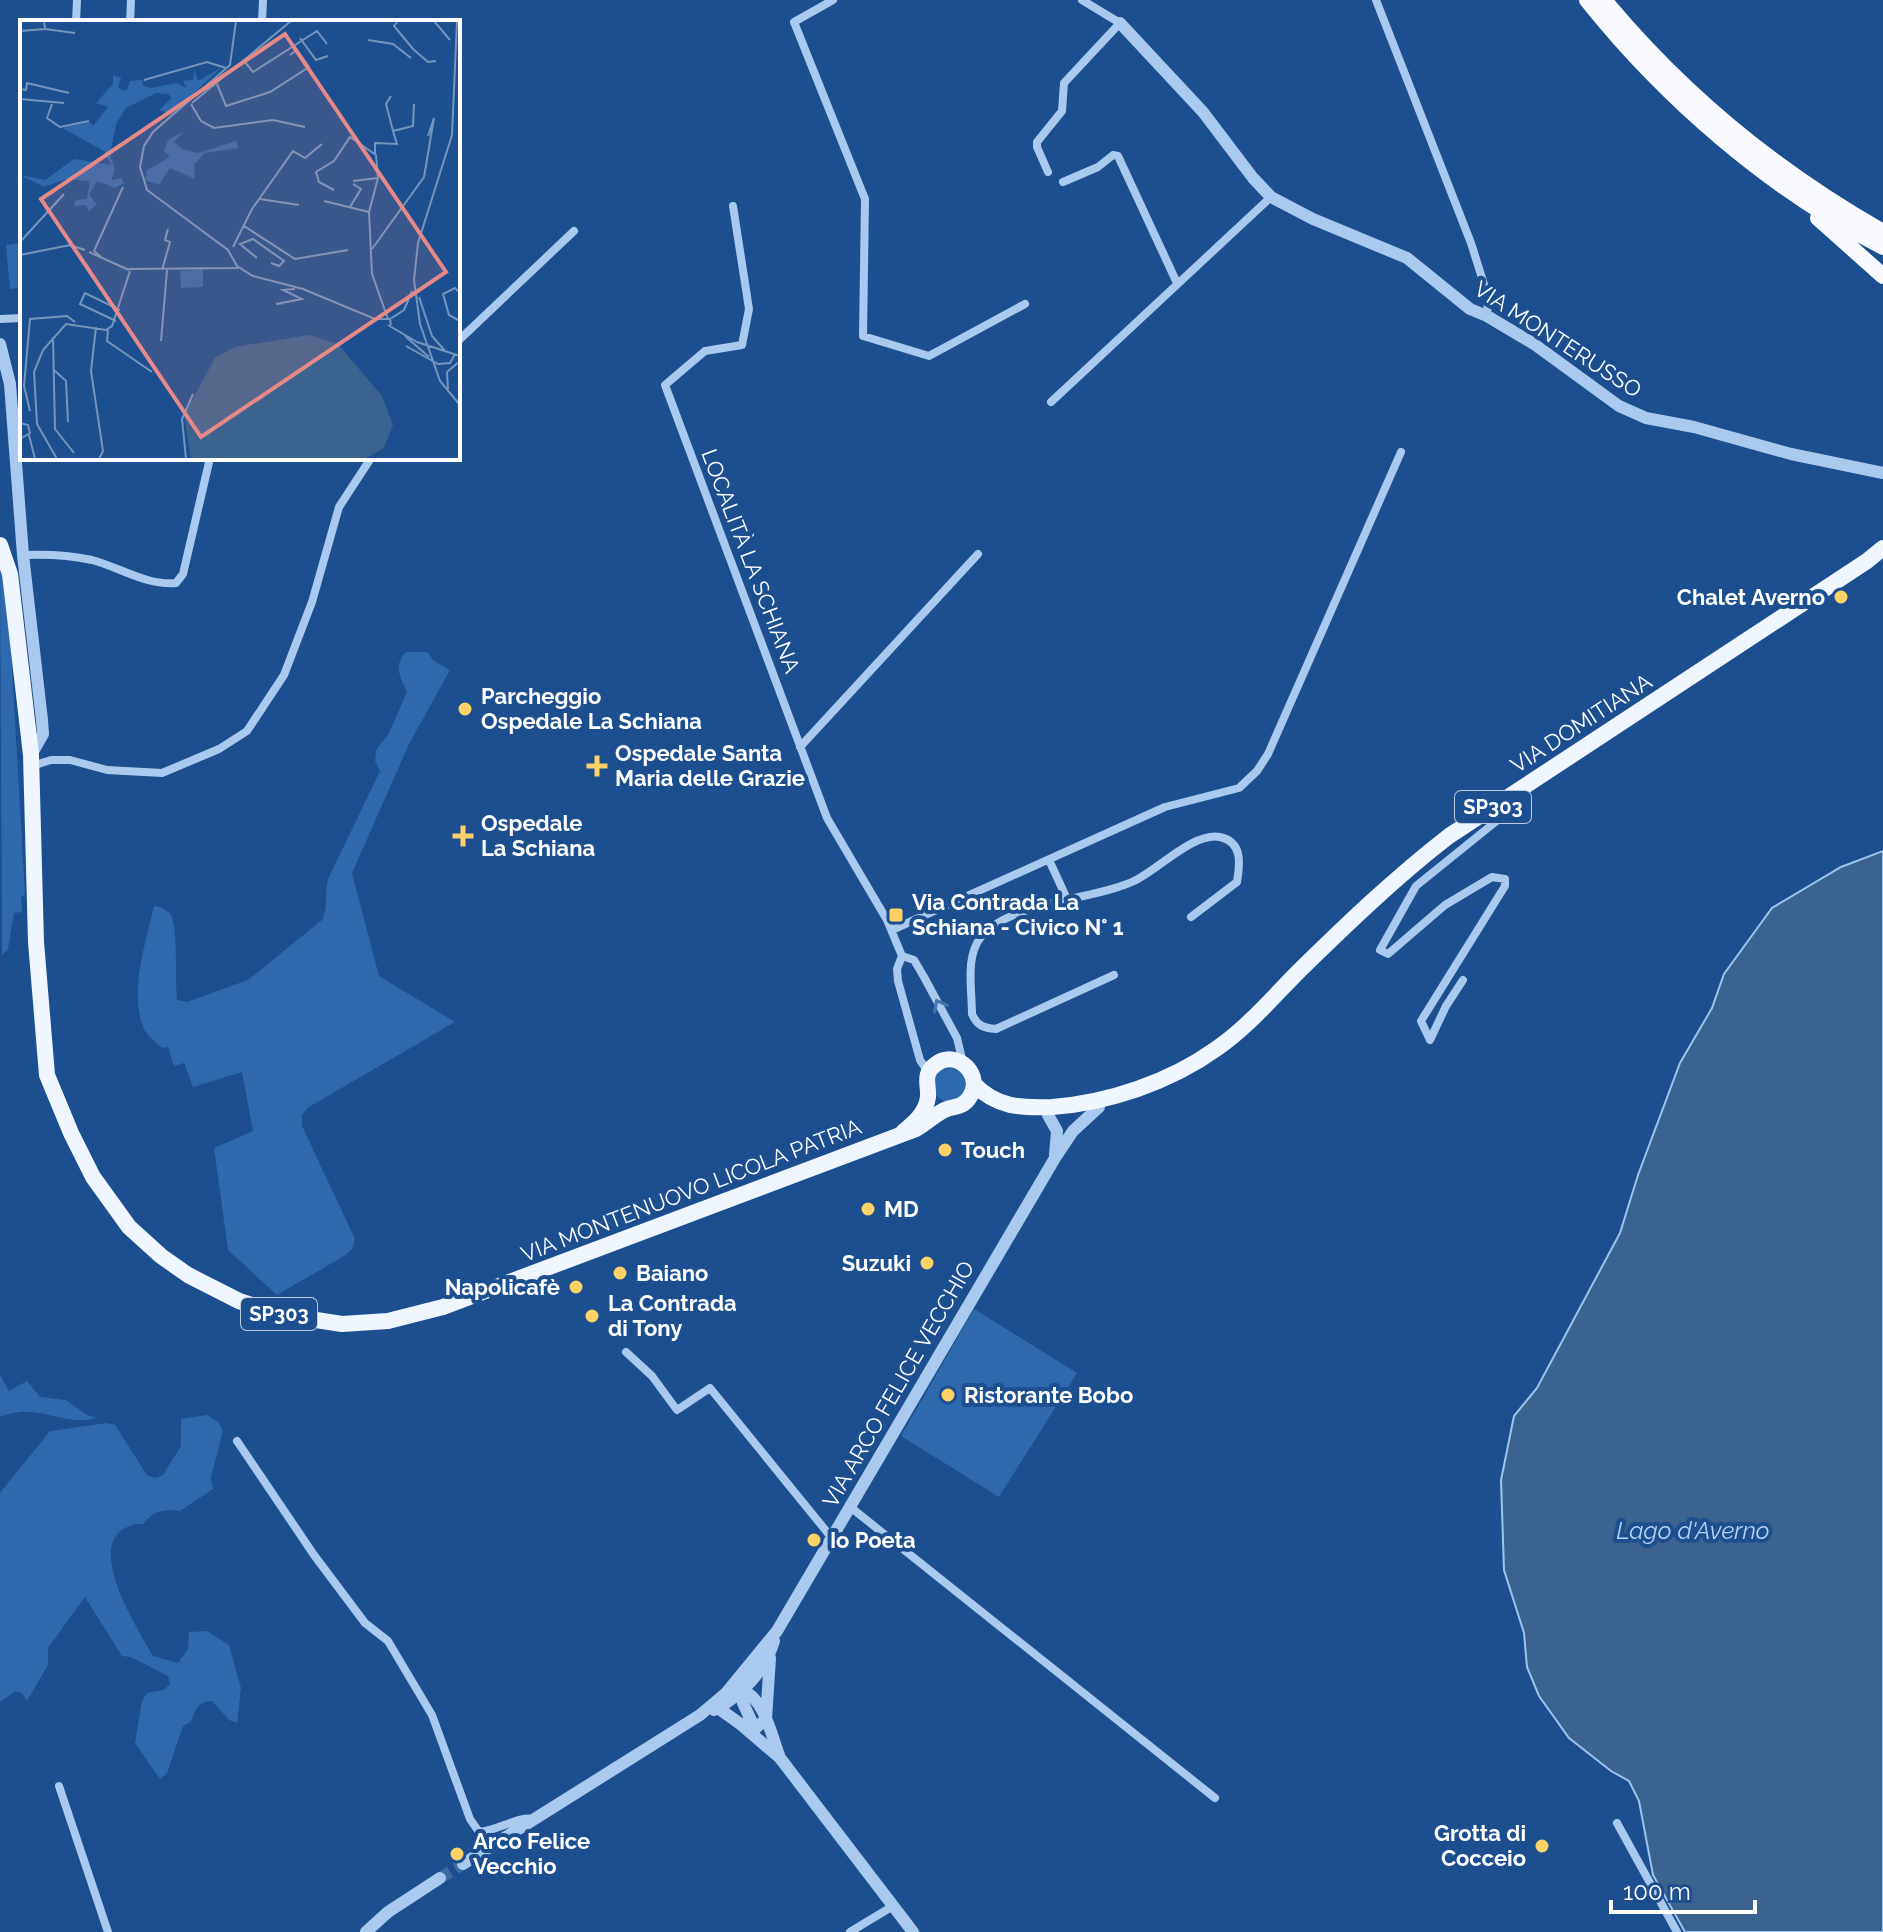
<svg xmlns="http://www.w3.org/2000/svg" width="1883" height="1932" font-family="Raleway,sans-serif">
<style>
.green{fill:#2e69ad}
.water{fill:#3c6290;stroke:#9cc4f0;stroke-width:2}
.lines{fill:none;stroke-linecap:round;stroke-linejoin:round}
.tertiary-tunnel{stroke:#3d69a0;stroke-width:12;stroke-dasharray:12 6;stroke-linecap:butt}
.minor{stroke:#a9c9ee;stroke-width:8}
.tertiary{stroke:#a9c9ee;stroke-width:12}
.primary{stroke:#f0f6ff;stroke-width:16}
.trunk{stroke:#f8faff;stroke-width:16}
.oneway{stroke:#4674ac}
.poi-dot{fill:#ffd166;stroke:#1b4f8f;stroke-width:3}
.labels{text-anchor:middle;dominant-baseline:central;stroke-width:8;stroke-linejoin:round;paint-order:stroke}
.shield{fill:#1b4f8f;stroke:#bbcadd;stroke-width:2}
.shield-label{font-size:20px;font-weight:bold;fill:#fff}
.street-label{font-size:22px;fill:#fff;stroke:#1b4f8f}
.poi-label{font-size:22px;font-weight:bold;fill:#fff;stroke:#1b4f8f;text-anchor:start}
.water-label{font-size:24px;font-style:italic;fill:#b5d3f5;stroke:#1b4f8f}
.inset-road{fill:none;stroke:#7695bc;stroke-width:2}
.view{fill:#e88989;fill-opacity:0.15;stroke:#e88989;stroke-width:4}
.inset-edge{fill:none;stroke:#fff;stroke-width:4}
</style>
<rect width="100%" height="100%" fill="#1b4f8f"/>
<path class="green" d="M22,243V288L10,289L6,245Z
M0,557L8,598L25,894L21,897L22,912L14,913L8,949L2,955Z
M406,652H427L434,661L450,670L409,744L352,873L379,976L455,1022L309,1107L302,1115V1126L355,1239L352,1249L344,1256L277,1295L228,1250L214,1148L253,1131L242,1072L193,1087L184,1063L174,1066L168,1047L162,1048C154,1041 145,1034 142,1024C130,988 146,942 154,906C161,907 166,909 171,915C178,927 175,982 177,1000L187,1002L248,980L322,920C329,907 324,894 328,879L380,771L375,761L376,750L389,733L407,692C400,676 393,666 406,652Z
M933 1085a17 17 0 1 1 34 0a17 17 0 1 1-34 0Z
M974,1309L1077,1373L999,1497L901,1436Z
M0,1375L9,1391L27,1381L40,1397L66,1400L87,1415L97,1418C60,1427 38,1401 0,1417Z
M207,1415L218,1422L223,1431L211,1477L213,1489L180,1511C161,1509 155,1511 143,1524C135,1523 132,1525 125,1528C86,1548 138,1630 153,1656L178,1663L188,1649L189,1632L207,1631L229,1645L241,1688L237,1723L229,1720L212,1701C198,1701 195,1710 191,1722L183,1726L167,1773L160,1779L135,1743L142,1701L147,1693L164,1690L170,1684L168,1676L131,1657L122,1656L85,1597L48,1648V1665L27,1701L22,1693L15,1691L0,1702V1493L50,1431L107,1423L115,1425L147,1475L155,1478L163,1475L181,1446V1419Z"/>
<path class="water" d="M1883,851V1932H1685L1653,1875L1639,1801L1629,1781L1611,1771L1569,1738L1539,1696L1527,1667L1524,1633L1504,1570L1501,1480L1514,1416L1537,1388L1620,1233L1638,1175L1680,1063L1712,1008L1724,974L1772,908L1841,867Z"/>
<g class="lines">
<path class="tertiary-tunnel" d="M440,1878L463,1864"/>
<path class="minor" d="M833,0L794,22L865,199L863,336L929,356L1025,304
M1376,0L1471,243L1488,297L1487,316
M76,22L77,0
M130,22L131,0
M262,22L263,0
M1048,172L1037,147V142L1062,111L1064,83L1120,23L1082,0
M1063,182L1098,167L1113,155L1118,156L1177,283
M733,206L749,309L742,345L705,351L665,385L827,818L887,920L902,956L897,969L898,981L920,1060L928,1072
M0,319L22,318
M458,341L574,231
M1051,402L1271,197
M23,555C45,554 69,555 92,560C119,567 147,586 176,583L183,574L210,458
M800,747L978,554
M32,766L51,760H70L107,770L162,773L219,749L247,731L284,675L312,602L339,507L371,458
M1049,860L1067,899
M892,930L1165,807L1239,788L1257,771L1268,754L1401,452
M902,956L914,960L924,977L957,1038L963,1063
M1114,975L996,1029C984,1028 977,1026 972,1014C972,990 965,956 981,937C1010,901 1095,900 1134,881C1158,870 1193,832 1220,837C1243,842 1240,864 1237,882L1191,917
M1463,980L1446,1006L1430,1040L1421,1021L1505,886V879L1492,877L1445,905L1388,954L1380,950L1416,886L1509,811L1516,795
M626,1352L652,1376L677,1410L710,1388L831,1537
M237,1441L314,1555L365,1623L388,1641L432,1715L470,1819L479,1832C498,1831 519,1815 534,1819
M849,1506L1215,1798
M59,1786L108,1932
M1617,1823L1677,1932
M850,1932L893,1906"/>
<path class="tertiary" d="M1120,23L1203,112L1253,178L1271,197L1313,219L1407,258L1470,309L1487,316L1534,344L1619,406L1646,418L1694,427L1791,454L1883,473
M0,344L10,384L23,555L42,720L43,734L31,755
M1048,1115L1057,1131L1055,1155
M743,1686V1703L755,1729
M738,1691L743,1690C765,1701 771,1734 779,1755
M718,1708L739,1723L780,1758L913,1932
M714,1710C741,1696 766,1670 774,1641
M742,1724L757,1727L766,1719L770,1658
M463,1864L700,1715L726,1693L777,1631L1055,1158L1073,1131L1099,1107
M366,1932L388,1912L440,1878"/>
<path class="primary" d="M0,545L10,574L31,755L36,942L47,1075L71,1133L93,1177L129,1227L161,1256L188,1275L239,1301L284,1315L342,1324L388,1321L443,1307L916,1129C927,1123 936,1113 947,1109C956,1106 963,1107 969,1098C985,1077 958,1048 936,1064C922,1074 929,1084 928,1097C926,1113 914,1123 903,1132
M974,1084C997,1108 1021,1108 1052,1107C1108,1103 1170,1082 1216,1049C1248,1027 1273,997 1300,970C1348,923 1396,877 1449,836L1867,561L1883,548"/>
<path class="trunk" d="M1587,0C1666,99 1770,189 1883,247
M1604,0C1682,94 1777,172 1883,232
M1818,218L1883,276"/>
</g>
<defs><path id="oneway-chevron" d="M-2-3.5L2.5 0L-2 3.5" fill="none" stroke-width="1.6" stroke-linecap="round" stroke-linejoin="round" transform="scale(2)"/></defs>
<use class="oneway" href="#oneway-chevron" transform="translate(939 1005) rotate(-118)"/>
<g class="poi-dot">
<circle cx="1841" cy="597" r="8"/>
<circle cx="465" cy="709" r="8"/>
<path d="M593 754h8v8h8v8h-8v8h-8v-8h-8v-8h8z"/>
<path d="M459 824h8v8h8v8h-8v8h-8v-8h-8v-8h8z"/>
<rect x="888" y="907" width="16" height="16" rx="4"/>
<circle cx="945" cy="1150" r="8"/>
<circle cx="868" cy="1209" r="8"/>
<circle cx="927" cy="1263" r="8"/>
<circle cx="620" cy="1273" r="8"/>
<circle cx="576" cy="1287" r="8"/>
<circle cx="592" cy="1316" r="8"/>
<circle cx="948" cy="1395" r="8"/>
<circle cx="814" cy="1540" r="8"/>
<circle cx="1542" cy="1846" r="8"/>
<circle cx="457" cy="1854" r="8"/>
</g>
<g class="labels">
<g class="shield">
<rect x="1455" y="791" width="76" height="32" rx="6"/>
<rect x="241" y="1298" width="76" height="32" rx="6"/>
</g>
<g class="shield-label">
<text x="1493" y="807">SP303</text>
<text x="279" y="1314">SP303</text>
</g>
<g class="street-label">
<text transform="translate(1558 339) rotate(33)">VIA MONTERUSSO</text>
<text transform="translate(751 561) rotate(69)">LOCALITÀ LA SCHIANA</text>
<text transform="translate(1581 723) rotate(-33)">VIA DOMITIANA</text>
<text transform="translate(691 1190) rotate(-21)">VIA MONTENUOVO LICOLA PATRIA</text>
<text transform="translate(898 1384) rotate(-60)">VIA ARCO FELICE VECCHIO</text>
</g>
<g class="poi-label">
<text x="1825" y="597" text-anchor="end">Chalet Averno</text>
<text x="481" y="696">Parcheggio<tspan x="481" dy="25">Ospedale La Schiana</tspan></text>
<text x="615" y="753">Ospedale Santa<tspan x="615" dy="25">Maria delle Grazie</tspan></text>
<text x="481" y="823">Ospedale<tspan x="481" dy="25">La Schiana</tspan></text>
<text x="912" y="902">Via Contrada La<tspan x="912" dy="25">Schiana - Civico N° 1</tspan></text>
<text x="961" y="1150">Touch</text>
<text x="884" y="1209">MD</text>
<text x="911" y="1263" text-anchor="end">Suzuki</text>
<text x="636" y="1273">Baiano</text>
<text x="560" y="1287" text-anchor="end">Napolicafè</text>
<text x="608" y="1303">La Contrada<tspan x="608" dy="25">di Tony</tspan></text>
<text x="964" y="1395">Ristorante Bobo</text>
<text x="830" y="1540">Io Poeta</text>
<text x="1526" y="1833" text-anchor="end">Grotta di<tspan x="1526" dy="25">Cocceio</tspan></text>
<text x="473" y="1841">Arco Felice<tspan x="473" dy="25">Vecchio</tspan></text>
</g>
<g class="water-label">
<text x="1693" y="1530">Lago d'Averno</text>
</g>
</g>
<g transform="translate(20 20)">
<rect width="440" height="440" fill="#1b4f8f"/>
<path d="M201,48L151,94L139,90L152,78L148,74L136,73L106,88L96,104L90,134L95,150L91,160L101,158L104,163L95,168L77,161L69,175L77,184L69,191L66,185L54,186L56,180L67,179L70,161L46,159L24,167L0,155L25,160L54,139L91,145L84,131L42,108L70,102L73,106L88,87L76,83L93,64V55L101,58L98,68L106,71L110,61L123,60L122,65L130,68L157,63L167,68L163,61L173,60L174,49L178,61ZM164,111L154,122L162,129L178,133L216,121L219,128L185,133L174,145L175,159L150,148L139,165L125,160L127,150L150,137L144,131L148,120ZM183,249V267L161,268L160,251Z" fill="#2e69ad"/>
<path d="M289,315L318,324L362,376L373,405L364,428L345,439H171L164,395L195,338L215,327Z" fill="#3c6290"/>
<path class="inset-road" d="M216,1L210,45L133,112L124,126L120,147L127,170L208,230L217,246L233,256L283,269L355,299H370L371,305M378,1L374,6L393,29L408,42L416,41M414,1L430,20M437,1L432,115L398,223L394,260L400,304L420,361L440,385M25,9L55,13M0,11L25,9L24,1M280,18L296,40L308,36M348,20L373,24L391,38M224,41L233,52L297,11L307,24M124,60L187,42L206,48M197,64L206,86L250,72L289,47L277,30L270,35M0,69L6,70L7,63L49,73M371,76L366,84L373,111M0,79L44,83M172,83L271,1M32,84L27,98L40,107L69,101M171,84L181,101L194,108L253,100L285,107M355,134V123L377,124L373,111L393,106L394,84M333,161L358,158M314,170L299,162L296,152L314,141L330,117L356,135L358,158L349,192L352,254L368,299M240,179L279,185M304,181L349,192M330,187L341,169L333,164M224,206L275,239L328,230M0,222L44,174M213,227L232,189L273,131L285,138L302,124M352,229L404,157L414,98L408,116M69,232L109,250M0,235L50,225L65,230M81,237L74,231L103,167M237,238L220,224L233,219L264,241L259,246L251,243M109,249L218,248M142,250L150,222L145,220L148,209M440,273L435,268L423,274L429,295L440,301M399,277L412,316L425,331M266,283L256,284L282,279L263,270L275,269M370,299L384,290L392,271M96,301L60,284L65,273L100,290M368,305L397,322L440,336M76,307L71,351L83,431L79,439M88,310L87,321L132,352M385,316L409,337M33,317L35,409L54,433M141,321L147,250M386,326L418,344L430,343L435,334M34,350L46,361L48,402M428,369L427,352L440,341M10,391L4,366L10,299L47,296L55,302M0,403L8,405L10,413L0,419M9,415L15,439M37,439L17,404L14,352L23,330L46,304L86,310L92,306L110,251M166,439L162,399L173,374"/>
<path class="view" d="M265,14L426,252L181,417L21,179Z"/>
<rect width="440" height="440" class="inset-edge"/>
</g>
<path d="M1611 1900v12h144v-12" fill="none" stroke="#ffffff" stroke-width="4"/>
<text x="1623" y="1900" font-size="24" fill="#ffffff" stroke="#1b4f8f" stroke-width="6" paint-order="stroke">100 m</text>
</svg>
